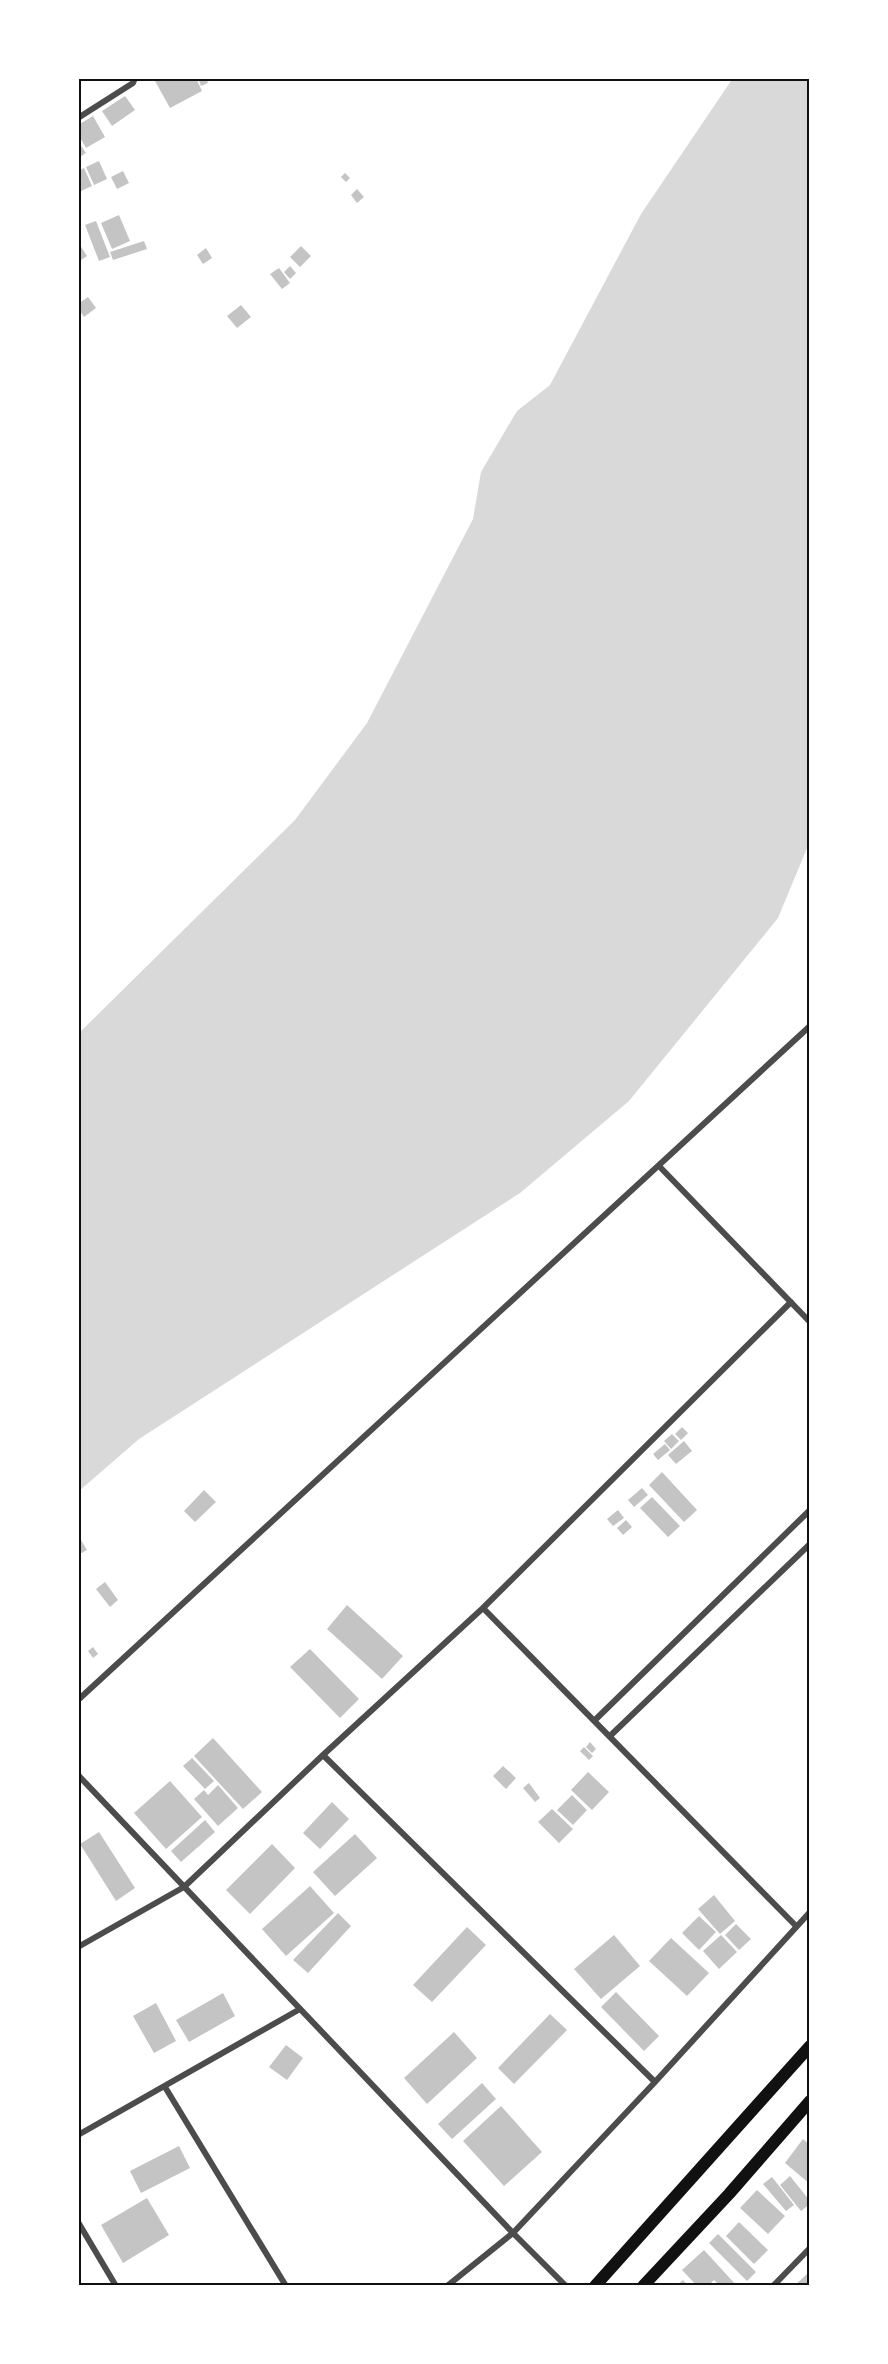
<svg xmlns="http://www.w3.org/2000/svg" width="888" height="2364" font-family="'Exo 2',sans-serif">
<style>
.water{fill:#d9d9d9}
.building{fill:#c4c4c4}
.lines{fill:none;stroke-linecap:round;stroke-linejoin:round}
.minor{stroke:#4c4c4c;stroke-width:6}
.secondary{stroke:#111;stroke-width:12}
.neatline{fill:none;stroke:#111;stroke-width:2}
</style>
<rect width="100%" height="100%" fill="#fff"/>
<path class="water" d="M733,78H810V841L778,918L629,1101L520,1193L139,1439L78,1492V1034L295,820L367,723L473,519L481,472L517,411L550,385L641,214Z"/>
<path class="building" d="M161,78H196L202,91L170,108L155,81Z
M198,78H206L208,83L201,86Z
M125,96L135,110L112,126L102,111Z
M93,116L105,137L86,148L78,134V125Z
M79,143L86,153L78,158V144Z
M99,161L107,179L94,185L86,167Z
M84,168L92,186L79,192L78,171Z
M123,171L129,183L117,189L111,177Z
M345,173L350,178L346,182L341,177Z
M357,189L364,197L357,203L351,195Z
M119,215L130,241L112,249L101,223Z
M96,221L110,257L99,261L85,225Z
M144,241L147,249L113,260L110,252Z
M78,242L87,256L78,262Z
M301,246L311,256L300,267L290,257Z
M206,248L212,258L203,264L197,255Z
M290,266L296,273L290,279L284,272Z
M279,268L290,283L282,289L270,274Z
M88,297L96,308L84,317L78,308V304Z
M241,305L251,317L237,328L227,316Z
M682,1427L688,1433L681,1440L675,1434Z
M672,1434L679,1441L671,1449L664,1441Z
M684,1441L692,1451L676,1464L668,1455Z
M665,1444L670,1450L658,1460L653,1454Z
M662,1472L697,1510L684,1522L649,1485Z
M642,1488L648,1495L634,1507L628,1500Z
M204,1490L216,1502L195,1522L184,1511Z
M652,1497L680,1526L668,1537L640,1508Z
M618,1510L624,1518L613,1526L607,1519Z
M626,1520L632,1527L623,1535L617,1528Z
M81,1540L87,1550L78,1555V1542Z
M105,1582L118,1600L110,1607L96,1589Z
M347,1605L403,1656L382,1679L327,1629Z
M93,1647L98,1654L93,1658L88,1651Z
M310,1649L359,1699L340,1718L290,1667Z
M213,1738L262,1792L243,1809L194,1756Z
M590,1742L596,1749L592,1753L586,1747Z
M584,1747L593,1756L589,1760L580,1751Z
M192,1758L214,1781L205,1789L183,1766Z
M503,1766L516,1778L506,1789L493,1776Z
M588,1772L609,1792L592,1810L571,1790Z
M170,1781L202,1817L166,1849L134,1813Z
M529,1783L540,1798L535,1802L523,1788Z
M218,1785L238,1808L218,1826L194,1799L204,1790L208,1795Z
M572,1795L587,1810L573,1825L557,1810Z
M332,1802L349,1819L320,1849L303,1833Z
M552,1809L573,1829L559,1843L538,1822Z
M205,1820L215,1832L181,1862L171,1851Z
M99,1832L135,1888L116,1901L80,1844Z
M355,1834L377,1858L335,1896L313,1872Z
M272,1844L295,1868L250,1914L226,1890Z
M310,1886L334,1913L286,1956L262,1929Z
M714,1895L735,1921L720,1934L698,1909Z
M338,1913L351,1926L308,1973L293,1960Z
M699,1916L716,1932L699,1950L682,1933Z
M736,1924L751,1939L739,1950L725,1935Z
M467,1927L486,1945L432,2002L413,1985Z
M614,1935L640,1966L601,1999L574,1969Z
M721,1935L737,1952L719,1969L703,1951Z
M671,1938L709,1973L687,1996L649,1961Z
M616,1992L659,2036L644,2051L601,2007Z
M223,1993L235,2016L189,2042L176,2020Z
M156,2003L176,2041L154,2053L133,2016Z
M550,2014L567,2030L514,2084L498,2068Z
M454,2032L477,2058L427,2104L404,2078Z
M286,2045L303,2058L287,2080L269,2067Z
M482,2083L496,2099L452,2139L438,2124Z
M501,2106L542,2152L504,2186L463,2141Z
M803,2139L810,2145V2184L785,2163Z
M179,2146L190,2168L141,2193L130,2171Z
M790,2176L810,2201V2204L801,2211L780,2185Z
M772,2177L794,2205L786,2211L763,2184Z
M757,2190L785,2216L768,2234L740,2208Z
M147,2198L169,2235L123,2263L101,2225Z
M739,2222L768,2250L754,2264L726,2236Z
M718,2234L756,2272L747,2281L709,2243Z
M704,2250L737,2286H720L714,2280L708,2286H697L682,2270Z
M807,2274L810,2278V2286H794Z
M683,2280L688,2286H676Z"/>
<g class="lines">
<path class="minor" d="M78,118L133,83L135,78
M78,225V226
M659,1166L810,1322
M483,1608L796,1926
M78,1700L810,1026
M594,1721L810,1510
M610,1736L810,1544
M323,1755L655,2082
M78,1775L513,2233L566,2286
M78,1947L184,1887L323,1755L483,1608L791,1302
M165,2087L286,2286
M78,2135L300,2009
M78,2222L116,2286
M447,2286L513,2233L655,2082L810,1912
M773,2286L810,2248"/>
<path class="secondary" d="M595,2286L810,2046
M643,2286L729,2194L810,2101"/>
</g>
<rect width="888" height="2364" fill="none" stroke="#ffffff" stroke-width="159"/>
<rect x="80" y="80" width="728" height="2204" class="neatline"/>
</svg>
